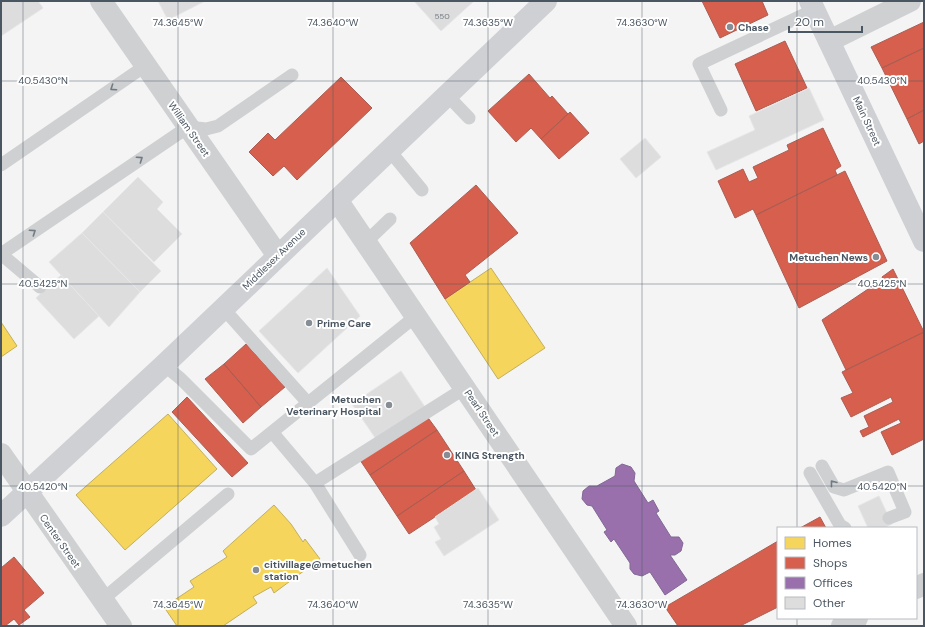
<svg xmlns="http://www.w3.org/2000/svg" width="925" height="627" font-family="'DM Sans',sans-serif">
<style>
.homes{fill:#f6d55c;stroke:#c2af5e}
.shops{fill:#d6604d;stroke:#ac5d53}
.offices{fill:#9970ab;stroke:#816895}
.building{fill:#ddddde;stroke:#e5e6e7}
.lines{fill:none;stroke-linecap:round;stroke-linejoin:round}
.lane{stroke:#ced0d2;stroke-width:13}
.street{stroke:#ced0d2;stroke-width:22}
.secondary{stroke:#ced0d4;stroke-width:22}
.oneway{stroke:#727b83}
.ticks{fill:none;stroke:#4a5661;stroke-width:1;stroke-opacity:0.45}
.poi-dot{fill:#868d94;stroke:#fff;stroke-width:1.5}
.labels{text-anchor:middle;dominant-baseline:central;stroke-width:4;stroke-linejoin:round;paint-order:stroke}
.number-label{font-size:8px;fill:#707881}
.poi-label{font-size:10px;font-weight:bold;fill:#4a5661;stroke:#fff;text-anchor:start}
.street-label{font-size:10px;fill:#4a5661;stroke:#fff}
.ticks-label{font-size:10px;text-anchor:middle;fill:#4a5661;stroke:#fff;stroke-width:4;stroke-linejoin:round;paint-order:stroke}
</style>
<rect width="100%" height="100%" fill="#f4f4f4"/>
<path class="homes" d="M491,268L545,348L498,379L445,299Z
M1,322L17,346L1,357Z
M168,414L217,469L125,550L76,495Z
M274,505L291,524L303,542L305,539L320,559L274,593L271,587L253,597L257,603L223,626H177L164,607L194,587L190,581L227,557L223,551Z"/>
<path class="shops" d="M702,1H762L768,15L720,38Z
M924,22V48L882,68L871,47Z
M785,41L807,88L756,111L735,64Z
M924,48V110L907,119L882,68Z
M529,74L550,98L552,96L568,114L541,139L531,128L516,142L488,111Z
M341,77L372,108L297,180L284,166L273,176L249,152L268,133L275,140Z
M924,110V141L919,144L907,119Z
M570,112L589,133L559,159L541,139Z
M823,128L841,166L835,170L837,175L756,215L753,209L735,218L718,181L743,169L749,182L758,178L753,167L789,150L787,145Z
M845,171L887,261L799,308L756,215Z
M476,185L518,233L465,275L470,282L445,299L410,243Z
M893,269L924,332L846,370L822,320L883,279L882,277Z
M924,332V439L892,455L881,432L901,423L899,419L863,437L860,431L869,427L864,416L893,402L891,397L851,417L841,398L853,393L842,372Z
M246,344L285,387L261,407L224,364Z
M224,364L261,407L243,423L205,379Z
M187,397L248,463L232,477L172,412Z
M426,415L437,430L370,475L360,460Z
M437,430L464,471L397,516L370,475Z
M464,471L476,490L409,534L397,516Z
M820,517L826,528H800Z
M778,541V607L740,626H678L665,607Z
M14,557L44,593L24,610L30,617L19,625L14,619L5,626H1V568Z"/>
<path class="offices" d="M622,464L631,467L635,473L634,481L648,503L653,500L659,511L656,513L671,537H679L683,543L681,551L675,555H670L687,580L665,595L650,572L642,576L634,574L630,569V563L614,539L611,542L604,532L607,530L592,506L587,505L582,499L583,491L589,486H597L615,476L616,468Z"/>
<path class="building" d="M1,1H38L43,8L1,36Z
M158,1H205L168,20Z
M414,1H474L441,31Z
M809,88L824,120L716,170L707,152L755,130L749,116Z
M645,138L661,157L636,178L620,159Z
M138,177L163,202L157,209L182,234L154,262L103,212Z
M103,212L161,271L140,292L82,233Z
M82,233L140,292L109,327L49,262Z
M327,268L360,316L298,373L259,331Z
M61,275L99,316L74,339L36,298Z
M401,371L425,407L376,439L352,404Z
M478,488L499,520L444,556L435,542L441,539L434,527L439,524L435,517Z
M879,496L892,524L884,528H868L858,506Z"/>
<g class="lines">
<path class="lane" d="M447,95L469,118
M721,110L699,64L814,10
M389,150L422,190
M1,165L145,66
M366,242L390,219
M1,254L188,127L206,129L218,126L292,75
M1,254L40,287
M223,308L308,403
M164,365L181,379L251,449L416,316
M272,432L315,483L360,555
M822,466L834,487L844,490L888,472L905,512L889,518
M810,473L840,525L845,528
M315,483L465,388
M102,600L228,494"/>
<path class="street" d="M101,1L278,256
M829,41L910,1
M337,200L626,626
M1,454L121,626
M916,588L924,584
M842,626L857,618"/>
<path class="secondary" d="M810,1L924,241
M1,516L164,365L546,1"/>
</g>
<defs><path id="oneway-chevron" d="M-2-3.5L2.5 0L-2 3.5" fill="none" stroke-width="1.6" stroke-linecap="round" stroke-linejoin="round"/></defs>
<g class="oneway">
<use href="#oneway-chevron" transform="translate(113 88) rotate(146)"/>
<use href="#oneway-chevron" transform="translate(140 159) rotate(-34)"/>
<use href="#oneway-chevron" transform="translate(33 232) rotate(-34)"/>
<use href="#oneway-chevron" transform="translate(833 483) rotate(-128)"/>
</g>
<path class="ticks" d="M23,1V626M178,1V626M333,1V626M488,1V626M642,1V626M797,1V528M1,81H924M1,284H924M1,486H924M797,618V626"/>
<g class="poi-dot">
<circle cx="730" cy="27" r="4"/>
<circle cx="876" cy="257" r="4"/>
<circle cx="309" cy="323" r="4"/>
<circle cx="389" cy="405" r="4"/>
<circle cx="447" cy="455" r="4"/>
<circle cx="256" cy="570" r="4"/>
</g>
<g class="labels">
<g class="number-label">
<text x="442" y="16">550</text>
</g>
<g class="poi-label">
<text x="738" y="27">Chase</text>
<text x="868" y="257" text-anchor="end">Metuchen News</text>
<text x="317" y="323">Prime Care</text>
<text x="381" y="399" text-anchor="end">Metuchen<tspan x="381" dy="12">Veterinary Hospital</tspan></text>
<text x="455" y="455">KING Strength</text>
<text x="264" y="564">citivillage@metuchen<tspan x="264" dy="12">station</tspan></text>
</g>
<g class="street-label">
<text transform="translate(867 121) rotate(65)">Main Street</text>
<text transform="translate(189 129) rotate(55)">William Street</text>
<text transform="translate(274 259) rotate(-44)">Middlesex Avenue</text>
<text transform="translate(482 413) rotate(56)">Pearl Street</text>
<text transform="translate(60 541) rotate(55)">Center Street</text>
</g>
</g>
<g class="ticks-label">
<text x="178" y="26">74.3645°W</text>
<text x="333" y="26">74.3640°W</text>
<text x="488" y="26">74.3635°W</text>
<text x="642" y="26">74.3630°W</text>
<text x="43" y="84">40.5430°N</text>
<text x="882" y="84">40.5430°N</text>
<text x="43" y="287">40.5425°N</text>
<text x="882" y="287">40.5425°N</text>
<text x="43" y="490">40.5420°N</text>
<text x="882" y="490">40.5420°N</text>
<text x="178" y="608">74.3645°W</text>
<text x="333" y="608">74.3640°W</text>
<text x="488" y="608">74.3635°W</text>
<text x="642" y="608">74.3630°W</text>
</g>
<rect width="925" height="627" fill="none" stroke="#4a5661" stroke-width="4"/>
<rect x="777" y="527" width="140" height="92" fill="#ffffff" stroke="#b7bbc0"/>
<rect x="785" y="537" width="20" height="12" fill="#f6d55c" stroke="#b7bbc0"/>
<text x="813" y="547" font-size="12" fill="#4a5661">Homes</text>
<rect x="785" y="557" width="20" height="12" fill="#d6604d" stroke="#b7bbc0"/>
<text x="813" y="567" font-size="12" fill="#4a5661">Shops</text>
<rect x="785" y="577" width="20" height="12" fill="#9970ab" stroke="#b7bbc0"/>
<text x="813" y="587" font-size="12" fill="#4a5661">Offices</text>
<rect x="785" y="597" width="20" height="12" fill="#ddddde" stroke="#b7bbc0"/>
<text x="813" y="607" font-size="12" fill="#4a5661">Other</text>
<path d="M789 26v6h73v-6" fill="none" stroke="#4a5661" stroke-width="2"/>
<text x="795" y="26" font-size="12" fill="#4a5661" stroke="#ffffff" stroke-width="3" paint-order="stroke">20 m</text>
</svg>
